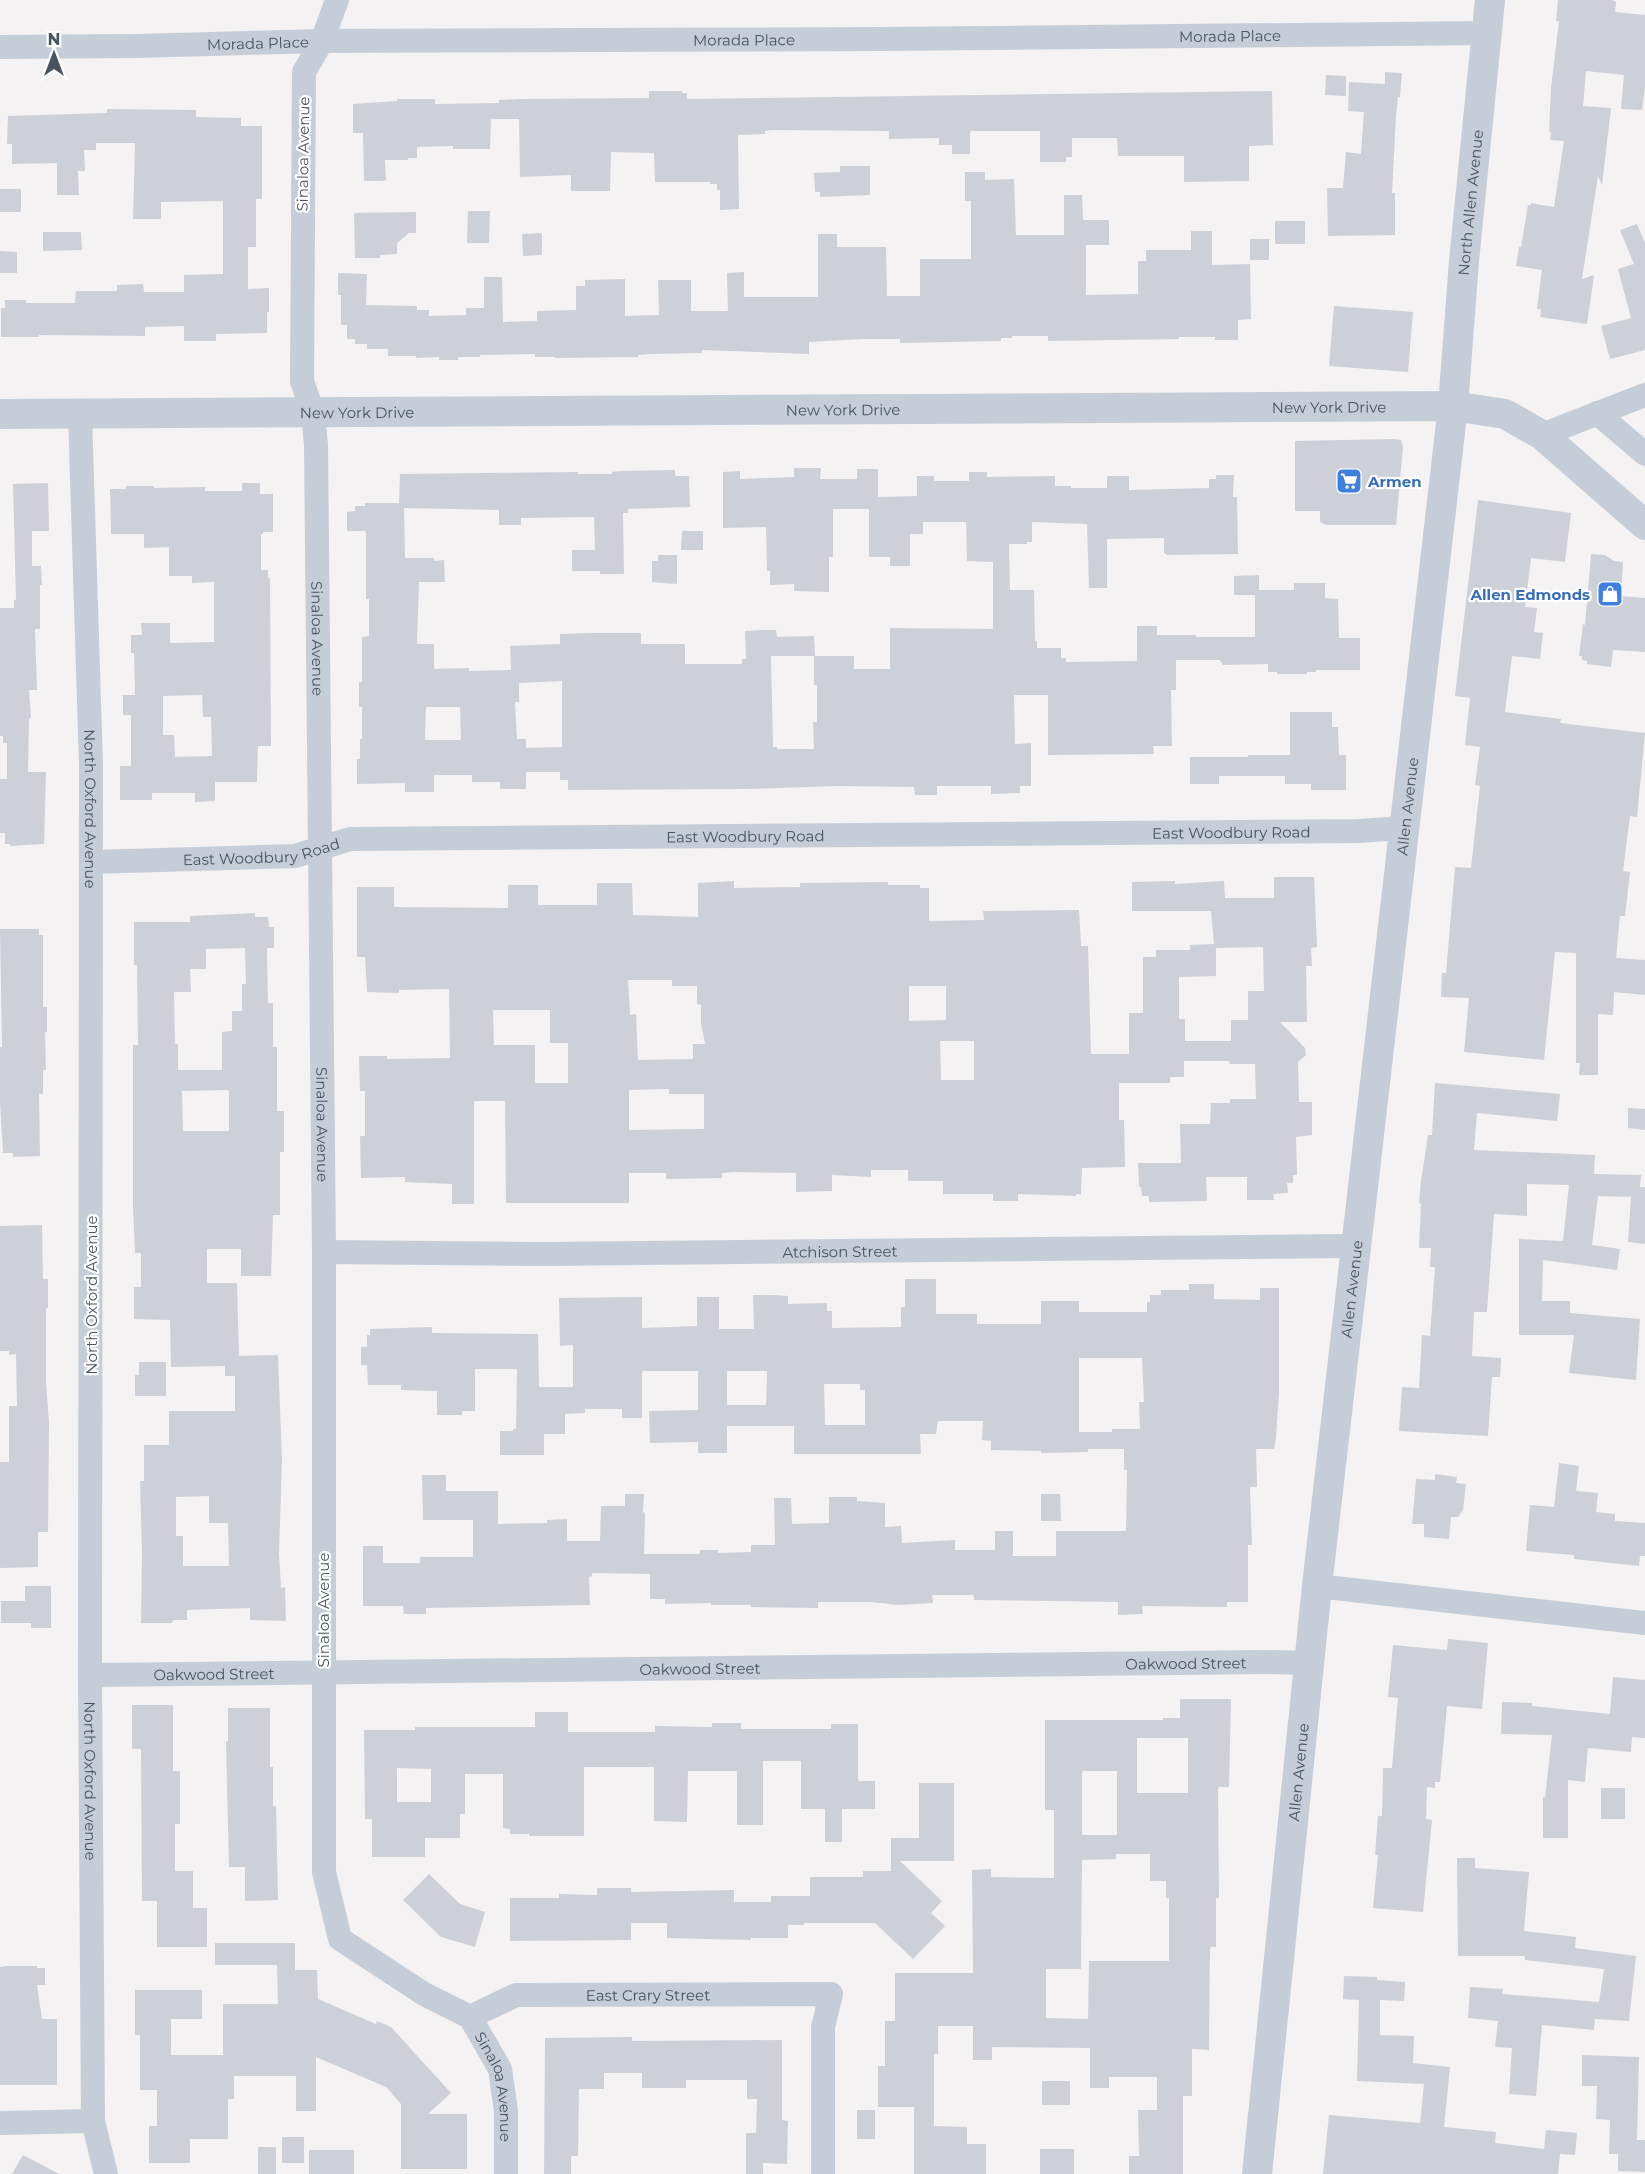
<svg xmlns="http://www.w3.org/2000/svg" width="1645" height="2174" font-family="Montserrat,sans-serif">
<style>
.building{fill:#ced0d8;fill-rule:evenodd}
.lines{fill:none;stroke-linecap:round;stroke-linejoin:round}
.minor{stroke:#c5cdd8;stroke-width:24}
.tertiary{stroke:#c5cdd8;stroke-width:30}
.labels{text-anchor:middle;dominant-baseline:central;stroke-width:4.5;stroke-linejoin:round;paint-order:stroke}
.street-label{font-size:15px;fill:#485362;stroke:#fff}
.shop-label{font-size:15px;font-weight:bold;fill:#366cbe;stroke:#fff;text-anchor:start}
</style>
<rect width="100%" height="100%" fill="#f4f2f2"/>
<path class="building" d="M1558,0H1612L1616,2L1615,12L1645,15V87L1642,110L1621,109L1624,75L1586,71L1583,106L1611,108L1602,185L1598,176L1582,279L1594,275L1587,324L1540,317L1541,309H1537L1542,270L1516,266L1519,247H1521L1528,205H1531V203L1554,207L1564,141L1550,140L1551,132H1549L1551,88L1559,21H1556Z
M1385,72L1402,73L1400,97H1398L1396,115L1392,193H1395V235L1328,236L1327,188H1343L1346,152L1361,154L1364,112L1348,111L1349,82L1385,84Z
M1326,75L1346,76V96L1325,95Z
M649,91H682V93H687V99L1272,91L1273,145L1249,146V181L1184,182V156H1118L1117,138H1072V157H1066V162H1040V131H970V154H952V145H939V138L889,139V131L771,130L765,131V134L738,135L739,209L720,210V190H717V184H710V182H655L654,153L611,152L610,191H571V175L520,177L519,119H491L490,149H453V146L417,147V158H408V160H385L386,180L383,181H364L363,133H353V104L397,101V99H435V104L499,103V100L520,99L649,98Z
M107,109L196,110V117L241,118V126H262V199H256V247H248V289L269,288V312H267V333L216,334V341H184V326L145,327V336L39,335V337H1V308H5V300H26V303H75L76,291H117V285L143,284L144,292H184V275L223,274V201L161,202V219H133L135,143H96V150H84L85,171H78L79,195H57V163L12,164V144H7L8,116L107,113Z
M840,166H870V195L820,197V192H815L814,173L840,172Z
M965,172H985V180L1014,179L1016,235H1064V195H1082L1083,220H1109V245H1086V295L1138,294V261H1146V250H1191V231H1212V265L1250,264L1251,319L1238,320V340H1215V337H1179V339L1048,341V336H1012V338H1001V341L949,342L900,343V339H864L809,342V354L702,350V353L651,354L638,355V357L555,358V357H535V354L480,355V357H458V360H439V357L416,358V356H388V349H367V344H355V339H347V325H341V295H338V273L367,274L366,305L417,306V310H429V316L466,315V308H484V277H502L503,322L537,321V311L576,310V286H585V280L625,279V316L659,315L658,280H691V311H728L727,273L744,272V297H818V234H837V247H886L887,296H920V259H971V201H965Z
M0,189H21V212H0Z
M468,211H490L489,243H467Z
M416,212V233H409L397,243V254L380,255V258H355L354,213Z
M1275,221H1305V244H1275Z
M1637,224L1645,243V350L1610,359L1601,326L1631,318L1618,269L1634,264L1620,230Z
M43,232H81L82,250L43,251Z
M542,233V255L523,256L522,234Z
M1250,239H1269V260H1250Z
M0,251L17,252V273H0Z
M1334,306L1413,312L1408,372L1329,366Z
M1393,439L1401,440L1403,447L1396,525H1326L1320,522V511H1295V441Z
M794,468H821L820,479H857V469H878V497L917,496V476H934V481H969V472H987V477L1055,476V486H1071V488H1107V476H1129V490L1209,488V479H1216V475H1234L1233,497H1237L1238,554L1167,555L1164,553V538L1107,539V588H1089L1087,524L1032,522V542H1027V544H1009L1010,590H1034L1035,641H1037V648H1061V658H1066V662L1137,661V626H1157V635H1196V637H1255V595H1234V576L1259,575V590H1294V583H1325V598L1338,599L1339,638H1360V670H1316V672H1307V674H1277V672H1268V664L1223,665L1220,660H1176V690H1171L1172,746H1153L1154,754L1048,755V695H1014L1015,744L1031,743V786H1020V793L991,794V786H937V795H915L914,787L838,786L746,789L568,790V780H560V772H526V789H500V782H472V775H434V792H405V783L357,784V759H360V739H362V707H359V682H362V637L369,636V599H366V531H347V512L355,511V506H365V503H399L400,474L578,472V474H612V472L619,471L675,470V476H689L690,507L628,509V513H623L624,574H600V571H572V550H595L594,517L521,518V525H499V510L404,508L405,558H434V561L444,560L445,582H419L417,644H434V669L469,668V671L511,670L510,646L560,644V634L590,633H641V644H685V664H742V659H746L745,631L762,630H776L777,637L814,636L815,656H854V669H890V628L993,629V562L967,561L966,522H923V534H910V566H890V557H869V509H833V557H829V592L794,591V584L770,585V571H767L766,527L723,528V472L740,471V479L794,477ZM771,656H814V685H817V722H813L814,749H777V747H773ZM562,681V747L526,748V739H517L515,702H519V683ZM426,707H460L461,740H425Z
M48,483L49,531H32V566H41L42,585H40V629H35L37,690H29L31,717L29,719L28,772H46L44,844L10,846V844H5V833H0V779H7V743H3V736H0V608H14V600H16L13,484Z
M242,483H260V494H273V532H263V534H261V570H268V577L270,579L271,746H258L257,782H215V801L195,802V793H152V800H120V766H131V715H123V695H135L134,653H131V635H142L141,623H170V643L214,642V582L192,583V576H169V547L144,548V534H111L110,489H126V486H154V488L205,487V491H242ZM202,695L203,717H211L212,756L175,757L174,735H163V696Z
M1478,500L1571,513L1565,562L1531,558L1525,607L1537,608L1534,632L1543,633L1540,659L1512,656L1505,712L1561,719L1560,723L1645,733L1637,817L1630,816L1623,871L1630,872L1625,916H1620L1616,958L1645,960V995L1614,992L1613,1015L1598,1014V1075H1579L1580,1063H1576V953L1555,952L1544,1060L1464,1052L1469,998L1441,997L1442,973H1446L1455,867L1471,868L1480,786L1475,785L1480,747L1465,745L1470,698L1455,696Z
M682,531H703V550H681Z
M1591,554L1605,555L1614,561L1623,562L1621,596L1645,598V652L1613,650L1611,667L1587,664V661L1582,660V656H1579L1583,624L1585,625Z
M658,555H677V584L652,582V561H658Z
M1290,712H1332V727H1338L1339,755H1346V790H1311V784H1285V776H1219V784H1190V757H1248V755H1290Z
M1274,877H1314L1317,947L1311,948L1312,966H1306L1307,1022H1280L1305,1048L1306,1055L1298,1062L1299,1102H1312V1135L1296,1137L1297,1175H1293V1183H1287L1288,1193L1273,1194L1274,1200H1247V1177H1206L1207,1201L1149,1202V1196H1142L1141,1187H1139L1138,1163H1181L1180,1124H1210L1211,1103H1230V1099H1256L1255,1064H1230L1229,1061H1184V1077H1170V1083H1119V1120H1124L1125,1167L1082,1168L1081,1194H1076V1196L1018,1194V1201H993V1194H943V1181H908V1170H871V1177L832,1175V1191L796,1192V1173L733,1172L722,1173V1178L666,1179V1173H629V1203H506L505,1101H474V1204H452V1184L405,1182V1177L361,1178L360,1136H365V1091H360L359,1056H387V1059L450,1058L449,989L399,990V993L367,992L365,957H357V887H394V907L508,908V885H538V905H597V883H632L633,915L698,917V883L734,881V888L800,887V883L888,882V885H920V888H929V921L984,920L983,911L1079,910L1081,946H1088L1091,1054H1129V1013H1143V957H1156V950H1190V945L1214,944L1211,911H1132V882L1175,881V884L1224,881L1225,898H1274ZM1263,947L1264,991H1248V1020H1231V1041H1185V1019H1179V977L1216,976V948ZM628,980H672V986H697V1004L701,1005V1023L705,1044H693V1059L638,1060L636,1014L630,1015ZM909,986H946V1020L909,1021ZM493,1010H550V1043H568V1083H535V1045H494ZM940,1041H974V1080H941ZM669,1089V1094H704V1129L629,1130V1090Z
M255,913V917H268L269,927H274V948H267L268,1003H273V1047H277V1111H284V1152H280V1215H273L271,1276H241V1249H207V1283H237L239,1356L278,1355L282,1461L279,1554L281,1588L285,1587L286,1621L250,1620V1608L187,1610V1620H173L172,1623H141L142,1554L140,1481H144V1445H169V1411H235V1376H225V1366L171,1367L170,1320L134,1319V1287H141V1253H135L133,1207V1045H138L137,965H134V922H190V916ZM245,948L246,984H242V1011H232V1031L222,1032V1070H178V1044H175L174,992H191L190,969H206V949ZM227,1090L229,1091V1131H183L182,1091ZM209,1496V1523H228L229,1566H183V1536H176V1497Z
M0,929H39V935H43V1007H47V1032H45L46,1070H43V1094H39L40,1156L13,1157V1153H3L0,1102V1047H2Z
M1435,1083L1560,1094L1557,1121L1477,1113L1474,1150L1595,1155L1594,1174L1641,1175L1640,1187H1645V1244L1628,1242L1631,1197L1598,1196L1592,1245L1620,1249L1617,1270L1543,1260L1542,1301H1570V1313L1640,1319L1636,1380L1569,1373L1574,1335H1519V1239L1563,1241L1569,1185L1527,1184V1216L1494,1214L1487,1312H1474L1472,1356L1501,1358L1500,1377H1492L1488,1436L1399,1431L1402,1387L1419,1388L1422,1335L1430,1336L1435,1267H1430L1431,1248H1419L1421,1204L1419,1203L1421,1181L1428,1135H1432Z
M1628,1108L1645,1109V1130L1628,1128Z
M42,1225L43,1279H48V1308H46V1381L49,1424L48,1532H38V1567L0,1568V1462H9V1406H17L16,1354L9,1355V1351H0V1226Z
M905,1279H936V1314H977V1324H1041V1301H1079V1312H1147V1302H1150V1295H1161V1290H1189V1284H1214V1299L1260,1300V1288H1279V1392L1276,1438L1274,1449H1256L1257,1487H1250L1252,1545H1248V1602H1227V1607L1142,1606L1143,1614L1118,1615V1602L974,1600V1595H932L933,1603L898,1605L871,1602H818V1608L751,1607V1605H711V1603L665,1604V1599H650V1574L592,1573V1576L589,1577L590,1605L426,1608V1614H404L403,1606H363V1546H383V1563H420V1557H473V1520H423L422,1475H446V1491H498V1524L547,1523V1520L567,1519V1541H600L601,1506H625V1494H644L643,1512L645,1513L644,1554H698L700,1553V1550H718V1553L751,1552V1545H775L774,1498H791L792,1524L829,1523V1497H857V1501L885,1503V1527L901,1526L902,1543L955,1540V1550H995V1531H1013V1556H1056V1531H1126L1127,1470H1124V1449H1088V1452L1041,1453V1451L991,1450V1441L982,1440L983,1421H938L936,1434H920L921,1454H794V1426H727V1453H698V1442L650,1443L649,1411L698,1410V1371H642V1418H622V1409H585V1413L565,1414V1434H544V1455H500V1431H513V1429H516L517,1369H475V1411H462V1415H437V1391L401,1390V1385H368L367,1365H361V1347H367V1335H370V1329L432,1327V1333L538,1334L539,1387H573V1345L560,1346L559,1298L642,1297V1328L697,1326V1297H719V1329H754L753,1295H774L788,1296V1304L827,1303V1311H832V1328L901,1327V1307H905ZM1079,1358H1142L1144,1402H1139L1140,1429H1112V1432H1079ZM727,1371H767L766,1405H727ZM824,1384H860V1390H865V1425H825Z
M139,1362H166V1396H135V1375H139Z
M1559,1463L1579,1466L1576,1491L1598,1493L1596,1512L1615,1514V1521L1645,1523V1556H1640L1639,1566L1574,1559V1555L1526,1551L1530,1505L1554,1507Z
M1435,1474L1457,1477L1456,1483L1466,1484L1463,1510L1458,1517H1451L1449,1539L1424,1537V1524H1412L1416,1479L1435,1480Z
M1041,1494H1060L1061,1521H1041Z
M25,1586H51V1628H31V1623H1V1601H25Z
M1448,1639L1488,1643L1482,1709L1447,1706L1440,1782H1435V1788L1427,1787L1426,1819L1432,1820L1423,1912L1373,1908L1378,1855H1375L1378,1816H1382L1383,1768H1392L1398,1698L1388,1697L1393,1645L1447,1650Z
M1613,1677L1645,1680V1738L1632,1737L1631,1752L1588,1748L1585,1782L1568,1780V1838H1543V1797H1545L1552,1735L1501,1734L1502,1702L1532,1703V1706L1610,1714Z
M1180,1699H1231L1229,1787H1218L1219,1898H1216V1947H1210L1209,2050L1192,2049V2096H1183V2174H1129V2156H1139L1138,2110H1157V2077H1109V2088H1090V2048L992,2047V2060H973V2026H938V2054H934V2126L967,2127V2144H986V2174H914V2107H878V2066H885V2021H895V1973H973L972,1870L991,1869V1877L1054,1878V1810H1045V1720H1163V1718H1180ZM1137,1738H1188V1793H1137ZM1082,1771H1117V1835H1082ZM1116,1854H1150V1881H1166V1898H1169V1961H1089L1088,2019L1046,2018V1969H1081L1082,1860L1116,1859Z
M132,1705H173V1771H180V1824H175V1871H193V1908H207V1947H157V1901H142L141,1749H132Z
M228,1708H270V1767H273V1806H276L278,1900L245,1901V1867H229L226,1741H228Z
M535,1712H568V1732H655V1726L712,1727V1723H741V1729H831V1724H858V1781H875V1809H842V1842H825V1809H801V1761H763V1825H737V1771H688L687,1822L654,1821V1767H584V1836H529V1834H510V1829L503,1828V1774H465V1814H460V1838H425V1857H372V1819H365L364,1730H415V1727H535ZM397,1768L431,1769V1802H397Z
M919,1783H954V1861H900L942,1901L931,1913L945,1926L913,1959L875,1923H804V1925H788V1938H751V1940L667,1938V1923H631V1940L510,1941V1898H559V1894L597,1895V1888H631V1892L734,1890V1902H771V1896H810V1877H863V1871H891V1838H919Z
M1601,1788H1625V1819H1601Z
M1457,1858H1475V1868L1529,1872L1524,1931L1576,1937L1575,1948L1636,1956L1629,2021L1595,2019L1594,2030L1542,2025L1536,2096L1509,2094L1512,2048L1495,2047L1498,2021L1468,2018L1470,1987L1503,1989L1502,1994L1599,2002L1604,1969L1525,1960V1956H1458Z
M429,1874L460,1904L485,1912L475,1947L441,1937L403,1900Z
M215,1943H295V1970H317L318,1999L376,2024L377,2021L391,2027L451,2093L428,2114H467V2169H401V2104L386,2087L316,2057V2111H296V2076H234V2099H228V2139H190V2163H149V2126H157V2090H140V2035H135V1990H202V2019H171V2055H223V2004H278L277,1965H215Z
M8,1966H37V1968H45V1985H37L42,2019H57V2085H0V1967Z
M1344,1976L1377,1977V1980L1405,1982L1404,2001L1380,2000V2035L1414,2036L1413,2063L1450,2067L1444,2127L1496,2132L1495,2143L1544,2149L1546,2130L1577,2133L1575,2155L1560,2154L1558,2174H1323L1329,2115L1420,2123L1424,2084L1357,2081L1359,2000L1343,1999Z
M632,2037V2041L782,2040V2120L788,2121L787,2164L763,2163V2174H746V2133H756L757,2099H747V2080H686V2088H642V2073H604V2089H579L578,2156H571V2174H544L545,2038Z
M1582,2055L1639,2057L1637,2140H1645V2172L1618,2171V2154H1609L1610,2120L1596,2119L1597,2086H1582Z
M1042,2081H1070V2105H1042Z
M857,2110H875V2139H857Z
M282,2137H304V2163H282Z
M258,2147H276V2174H258Z
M1040,2149H1074V2174H1040Z
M309,2150H354V2174H309Z
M23,2155L59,2174H12Z"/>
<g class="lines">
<g class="minor">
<path id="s1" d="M337,0L322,41L304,72L302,381L313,413L316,445L324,1252V1872L340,1939L424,1994L470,2017L500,2069L506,2111V2174"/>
<path id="s2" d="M0,47L137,46L322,41L880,39L1487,33"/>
<path d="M1597,413L1645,454"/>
<path id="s3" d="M80,415L91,765L90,1675L93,2121L106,2174"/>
<path d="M1542,435L1645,395"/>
<path id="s4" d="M91,862L295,856L350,839L1359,831L1403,828"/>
<path id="s5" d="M324,1252L547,1254L1355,1246"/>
<path d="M1317,1586L1645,1623"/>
<path id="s6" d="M90,1675L1268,1662L1309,1663"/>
<path id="s7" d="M470,2017L516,1995L831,1994L823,2027V2174"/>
<path d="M0,2123L93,2121"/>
</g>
<g class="tertiary">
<path id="s8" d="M0,414L1453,406L1505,414L1542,435L1645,525"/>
<path id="s9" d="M1257,2174L1317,1586L1453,406L1464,261L1490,0"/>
</g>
</g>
<defs>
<g id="supermarket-square" transform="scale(1.35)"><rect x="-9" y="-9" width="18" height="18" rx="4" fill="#3f7fe0" stroke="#fff"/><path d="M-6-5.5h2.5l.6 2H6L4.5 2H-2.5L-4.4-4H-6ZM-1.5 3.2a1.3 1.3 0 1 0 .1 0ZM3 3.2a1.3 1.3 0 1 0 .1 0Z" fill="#fff"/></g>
<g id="shop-square" transform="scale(1.35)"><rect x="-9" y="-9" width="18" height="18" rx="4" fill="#3f7fe0" stroke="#fff"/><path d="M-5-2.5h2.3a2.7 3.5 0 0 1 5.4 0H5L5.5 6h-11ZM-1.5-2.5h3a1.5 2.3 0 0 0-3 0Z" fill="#fff"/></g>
</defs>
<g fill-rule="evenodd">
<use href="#supermarket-square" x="1349" y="481"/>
<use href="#shop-square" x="1610" y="594"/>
</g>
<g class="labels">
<g class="street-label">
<text stroke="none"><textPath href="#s2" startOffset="1230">Morada Place</textPath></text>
<text stroke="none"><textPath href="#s2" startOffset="744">Morada Place</textPath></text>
<text stroke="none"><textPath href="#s2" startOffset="258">Morada Place</textPath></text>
<text transform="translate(303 154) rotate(-89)">Sinaloa Avenue</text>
<text stroke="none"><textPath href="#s9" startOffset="1983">North Allen Avenue</textPath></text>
<text stroke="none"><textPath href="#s8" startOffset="1329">New York Drive</textPath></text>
<text stroke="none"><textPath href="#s8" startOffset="843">New York Drive</textPath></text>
<text stroke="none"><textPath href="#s8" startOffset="357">New York Drive</textPath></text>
<text stroke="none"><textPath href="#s1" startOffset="648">Sinaloa Avenue</textPath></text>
<text stroke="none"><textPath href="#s9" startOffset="1376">Allen Avenue</textPath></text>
<text stroke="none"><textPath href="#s3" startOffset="394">North Oxford Avenue</textPath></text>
<text stroke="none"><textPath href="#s4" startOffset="1143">East Woodbury Road</textPath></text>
<text stroke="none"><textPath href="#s4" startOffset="657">East Woodbury Road</textPath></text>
<text stroke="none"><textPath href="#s4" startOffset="171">East Woodbury Road</textPath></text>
<text stroke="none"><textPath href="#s1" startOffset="1134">Sinaloa Avenue</textPath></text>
<text stroke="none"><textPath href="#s5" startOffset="516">Atchison Street</textPath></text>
<text stroke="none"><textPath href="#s9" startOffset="890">Allen Avenue</textPath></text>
<text transform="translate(91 1295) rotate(-90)">North Oxford Avenue</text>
<text transform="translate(323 1610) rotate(-90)">Sinaloa Avenue</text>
<text stroke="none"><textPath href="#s6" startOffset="1096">Oakwood Street</textPath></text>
<text stroke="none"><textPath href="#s6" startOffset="610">Oakwood Street</textPath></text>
<text stroke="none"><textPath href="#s6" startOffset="124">Oakwood Street</textPath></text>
<text stroke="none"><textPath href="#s9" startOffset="404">Allen Avenue</textPath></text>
<text stroke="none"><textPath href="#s3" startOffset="1366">North Oxford Avenue</textPath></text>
<text stroke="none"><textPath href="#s7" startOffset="183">East Crary Street</textPath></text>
<text stroke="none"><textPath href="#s1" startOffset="2178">Sinaloa Avenue</textPath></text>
</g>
<g class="shop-label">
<text x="1368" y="481">Armen</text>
<text x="1590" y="594" text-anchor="end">Allen Edmonds</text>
</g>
</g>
<g transform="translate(54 54)" stroke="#ffffff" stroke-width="4.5" paint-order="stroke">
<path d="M0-4.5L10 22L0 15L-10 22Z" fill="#485362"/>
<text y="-9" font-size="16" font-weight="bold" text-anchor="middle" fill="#485362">N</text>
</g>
</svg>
